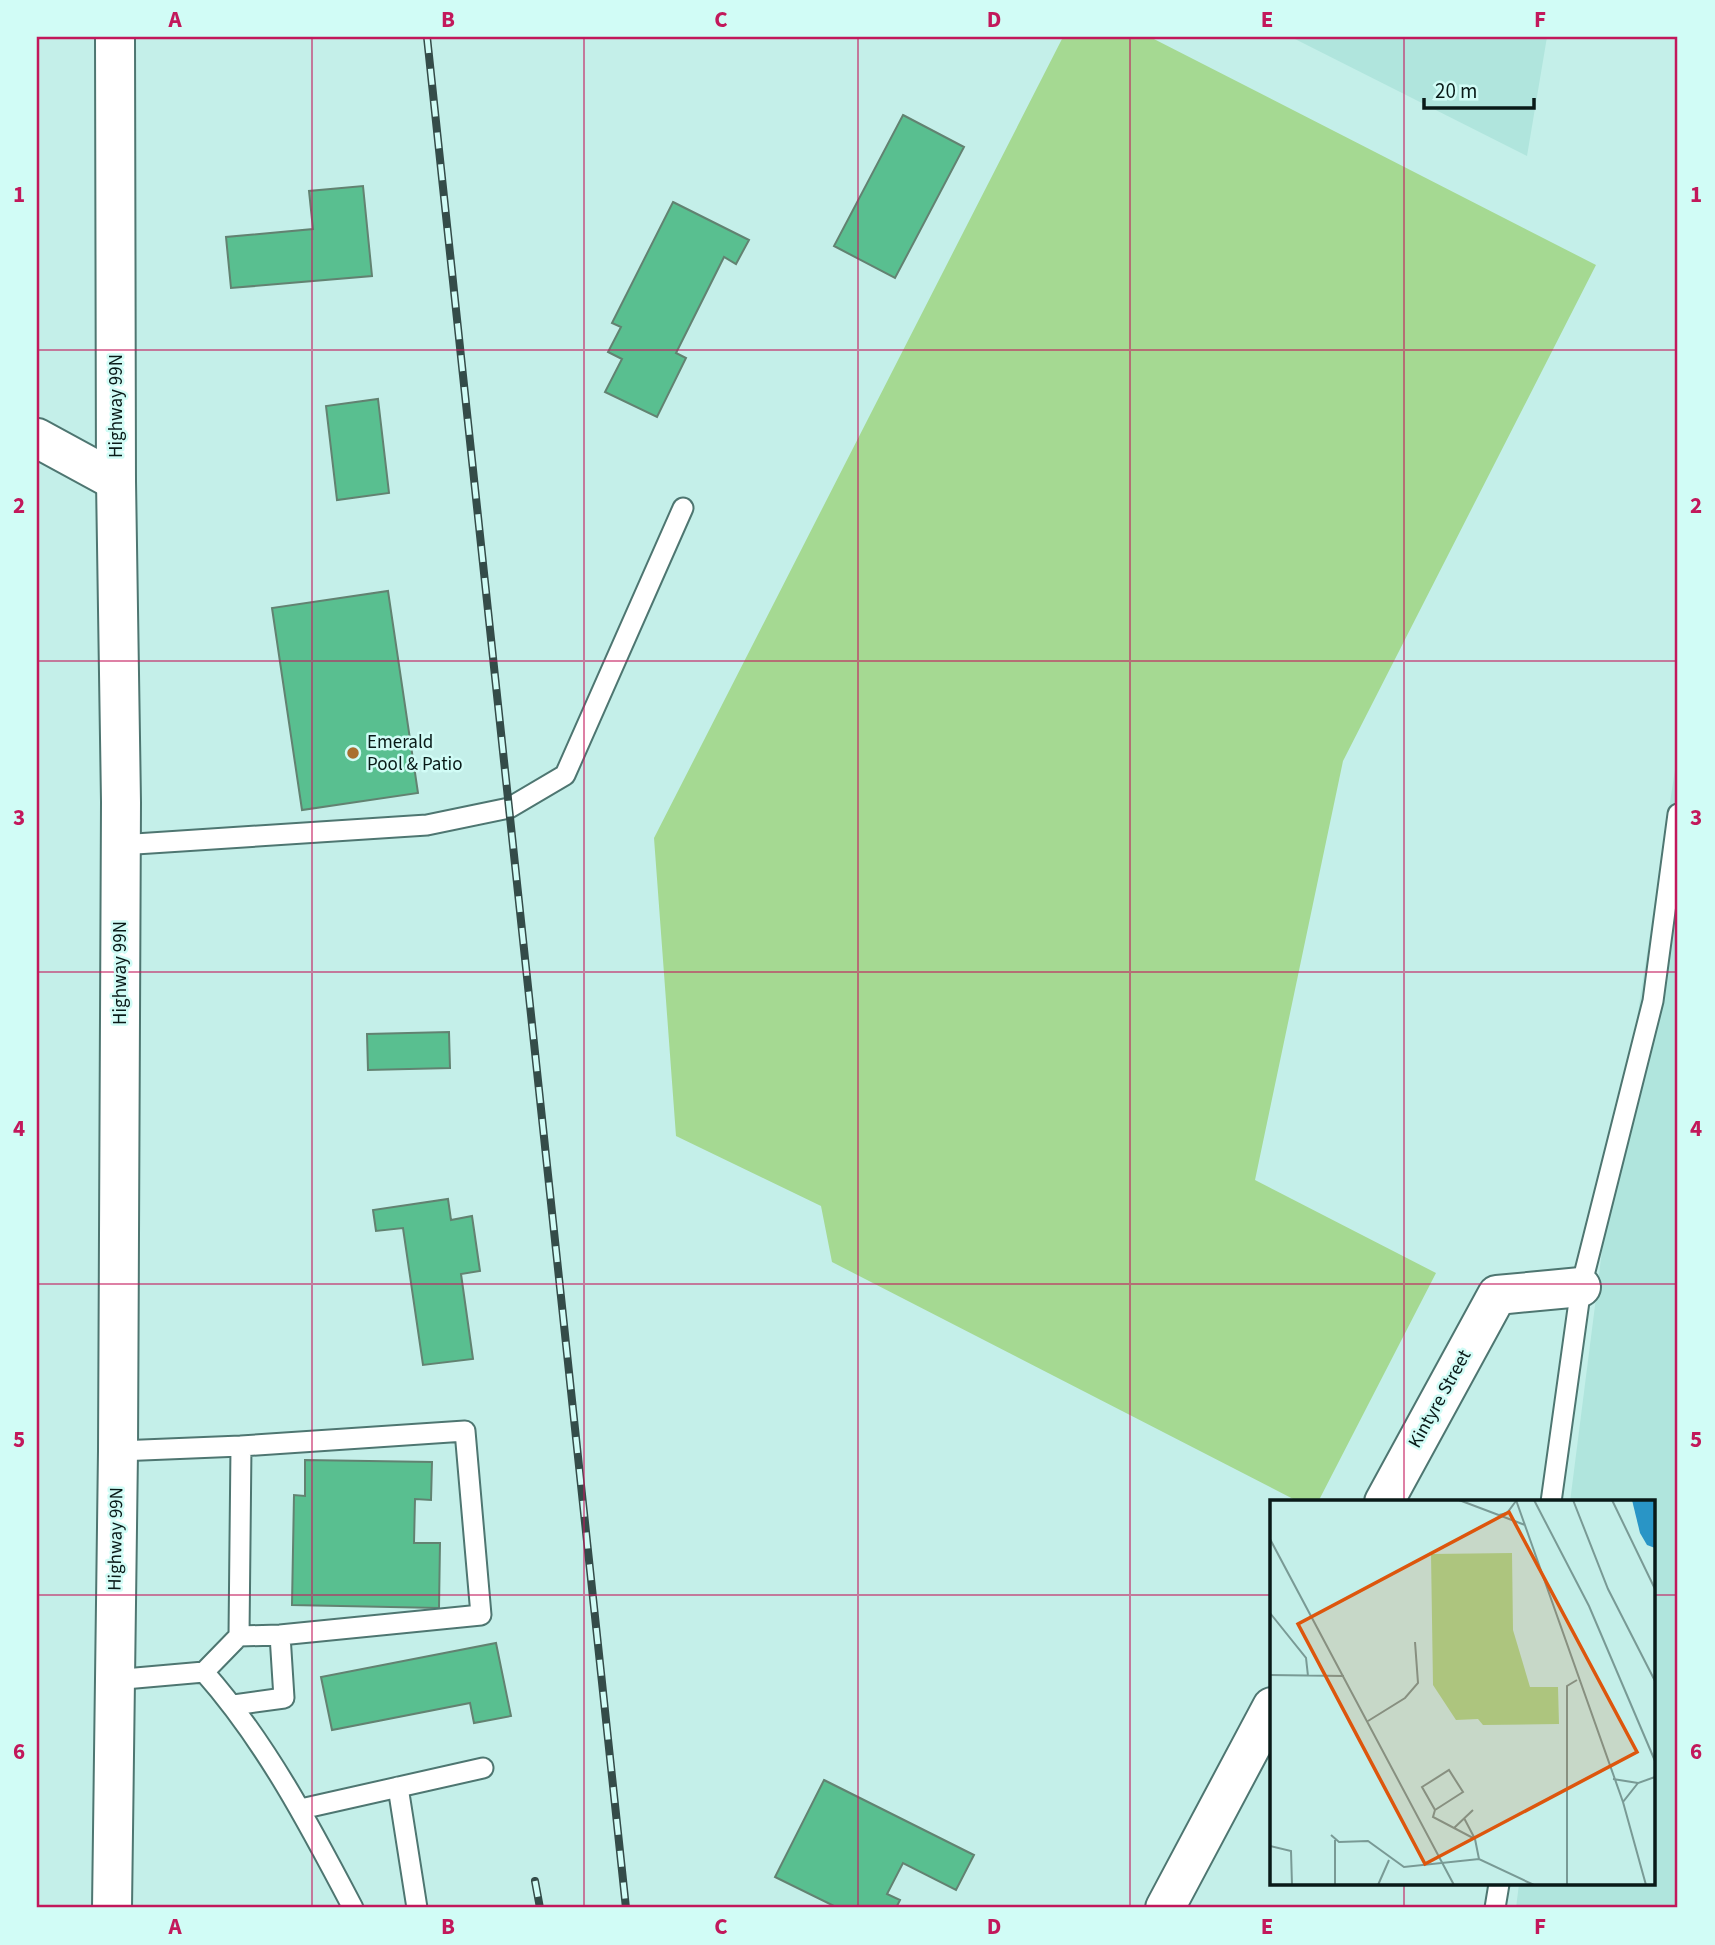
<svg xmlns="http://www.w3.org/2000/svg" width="1715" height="1945" font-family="'Source Sans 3',sans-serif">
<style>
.built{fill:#b0e5dd}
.green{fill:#a5d992}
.building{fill:#59bf90;stroke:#628271;stroke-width:2}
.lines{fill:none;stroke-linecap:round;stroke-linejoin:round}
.service-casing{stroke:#4e7671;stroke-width:23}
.minor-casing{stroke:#4e7671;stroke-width:42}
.tertiary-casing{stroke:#4e7671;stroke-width:42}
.primary-casing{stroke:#4e7671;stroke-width:42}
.service{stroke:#fff;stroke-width:19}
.minor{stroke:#fff;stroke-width:38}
.tertiary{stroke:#fff;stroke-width:38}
.primary{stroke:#fff;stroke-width:38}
.rail-casing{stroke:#344c49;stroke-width:8}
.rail{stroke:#d1fcf6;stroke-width:5;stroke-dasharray:16;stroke-linecap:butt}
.grid{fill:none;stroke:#c2185b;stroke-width:2;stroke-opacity:0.55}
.poi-dot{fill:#a96f2f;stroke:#d1fcf6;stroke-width:2.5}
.labels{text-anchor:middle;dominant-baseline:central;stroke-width:5;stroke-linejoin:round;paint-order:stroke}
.street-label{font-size:19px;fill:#091a18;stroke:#d1fcf6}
.poi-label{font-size:19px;fill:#091a18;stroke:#d1fcf6;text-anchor:start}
.inset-road{fill:none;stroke:#799a95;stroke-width:2}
.view{fill:#dd560d;fill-opacity:0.15;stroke:#dd560d;stroke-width:3.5}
.inset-edge{fill:none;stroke:#091a18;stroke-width:3.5}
.neatline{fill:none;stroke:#c2185b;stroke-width:2.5}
.grid-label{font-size:23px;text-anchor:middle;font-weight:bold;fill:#c2185b}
</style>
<rect width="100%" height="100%" fill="#c4efe9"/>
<path class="built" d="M1291,37H1547L1527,156Z
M1678,750V1908H1516L1519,1884H1654V1502H1570L1604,1235Z"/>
<path class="green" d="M1063,37H1150L1596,265L1343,761L1255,1180L1436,1273L1318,1502H1299L832,1262L821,1206L676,1136L654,838Z"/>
<path class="building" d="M903,115L964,147L895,278L834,246Z
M363,186L372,276L231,288L226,237L313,229L309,191Z
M673,202L749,240L736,264L724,257L676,353L686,358L657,417L605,392L622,359L608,352L621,327L612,323Z
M378,399L389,493L337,500L326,406Z
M388,591L418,793L302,810L272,608Z
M449,1032L450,1068L368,1070L367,1034Z
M448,1199L451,1220L472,1216L480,1271L461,1274L473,1359L423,1365L403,1228L376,1231L373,1210Z
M305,1460L432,1462L431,1500L415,1499L414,1543H440L439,1608L292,1605L294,1495L305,1496Z
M496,1643L511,1716L474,1723L470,1703L332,1730L321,1677Z
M824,1780L974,1855L956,1890L903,1863L887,1894L900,1900L896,1908H838L775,1877Z"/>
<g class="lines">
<g class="service-casing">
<path id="service" d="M120,845L427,825L509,808L565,775L683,508
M118,1451L241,1446
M1551,1502L1581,1287L1653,1001L1678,814
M239,1636L280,1635L481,1615L465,1431L241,1446L239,1636L204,1672C266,1742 310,1826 353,1908
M113,1680L204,1672
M234,1705L284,1698L280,1635
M398,1787L417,1908
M301,1809L483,1768
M1495,1908L1499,1884"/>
</g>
<g class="minor-casing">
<path id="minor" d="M1384,1502L1497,1295L1581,1287
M1165,1908L1272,1707"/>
</g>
<g class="tertiary-casing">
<path id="tertiary" d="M37,438L116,481"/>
</g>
<g class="primary-casing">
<path id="primary" d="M112,1908L118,1451L121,802L116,481L115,37"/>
</g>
<use href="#service" class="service"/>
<use href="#minor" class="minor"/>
<use href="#tertiary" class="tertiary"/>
<use href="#primary" class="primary"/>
<g class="rail-casing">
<path id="rail" d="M427,37L626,1908
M535,1881L540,1908"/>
</g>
<use href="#rail" class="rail"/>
</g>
<path class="grid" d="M312,37V1908M584,37V1908M858,37V1908M1130,37V1908M1404,37V1502M37,350H1678M37,661H1678M37,972H1678M37,1284H1678M37,1595H1272M1654,1595H1678M1404,1884V1908"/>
<circle class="poi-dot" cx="353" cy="753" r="7"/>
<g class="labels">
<g class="street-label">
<text transform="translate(116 406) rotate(-90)">Highway 99N</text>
<text transform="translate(120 973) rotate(-90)">Highway 99N</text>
<text transform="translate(1440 1399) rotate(-61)">Kintyre Street</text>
<text transform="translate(116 1539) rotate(-89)">Highway 99N</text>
</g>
<g class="poi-label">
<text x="367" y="742">Emerald<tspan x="367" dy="22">Pool &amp; Patio</tspan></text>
</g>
</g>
<g transform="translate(1270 1500)">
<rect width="385" height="385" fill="#c4efe9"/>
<path d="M242,53L243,130L260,187H288L289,224L213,225L208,219L186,220L163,185L161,54Z" fill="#a5d992"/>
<path d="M362,0H385V48L377,45L370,33Z" fill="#2995c6"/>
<path class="inset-road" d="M189,0L255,25M246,0L353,302M264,0L319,106L385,261M303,0L338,89L385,181M342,0L385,89M229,15L237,13L246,1M0,39L184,385M0,113L36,158L38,176M0,175L74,176M98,221L135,198L148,183L145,142M343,279L368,283M165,310L193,292L179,270L152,287L165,310L163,317L205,339L209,359M194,318L205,339M184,328L203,310M61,335L69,342L98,341L134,367L209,359L264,385M0,346L21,351L22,385M65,385V340M108,385L119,360M297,385V186L307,180M376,385L353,302L368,283L385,277"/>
<path class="view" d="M239,12L367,252L155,364L28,124Z"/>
<rect width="385" height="385" class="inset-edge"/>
</g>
<rect width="1715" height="1945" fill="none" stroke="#d1fcf6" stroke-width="77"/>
<path d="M1424 98v10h110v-10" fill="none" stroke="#091a18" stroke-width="3.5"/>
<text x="1435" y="98" font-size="21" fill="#091a18" stroke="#d1fcf6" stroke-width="5" paint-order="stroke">20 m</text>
<rect x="38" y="38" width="1638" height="1868" class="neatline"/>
<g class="grid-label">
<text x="175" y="27">A</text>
<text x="448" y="27">B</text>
<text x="721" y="27">C</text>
<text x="994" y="27">D</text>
<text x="1267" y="27">E</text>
<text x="1540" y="27">F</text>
<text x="19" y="202">1</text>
<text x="1696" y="202">1</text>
<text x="19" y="513">2</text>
<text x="1696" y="513">2</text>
<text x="19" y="825">3</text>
<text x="1696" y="825">3</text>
<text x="19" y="1136">4</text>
<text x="1696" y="1136">4</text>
<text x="19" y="1447">5</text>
<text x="1696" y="1447">5</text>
<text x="19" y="1759">6</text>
<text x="1696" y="1759">6</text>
<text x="175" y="1934">A</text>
<text x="448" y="1934">B</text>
<text x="721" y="1934">C</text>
<text x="994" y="1934">D</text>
<text x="1267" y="1934">E</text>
<text x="1540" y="1934">F</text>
</g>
</svg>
